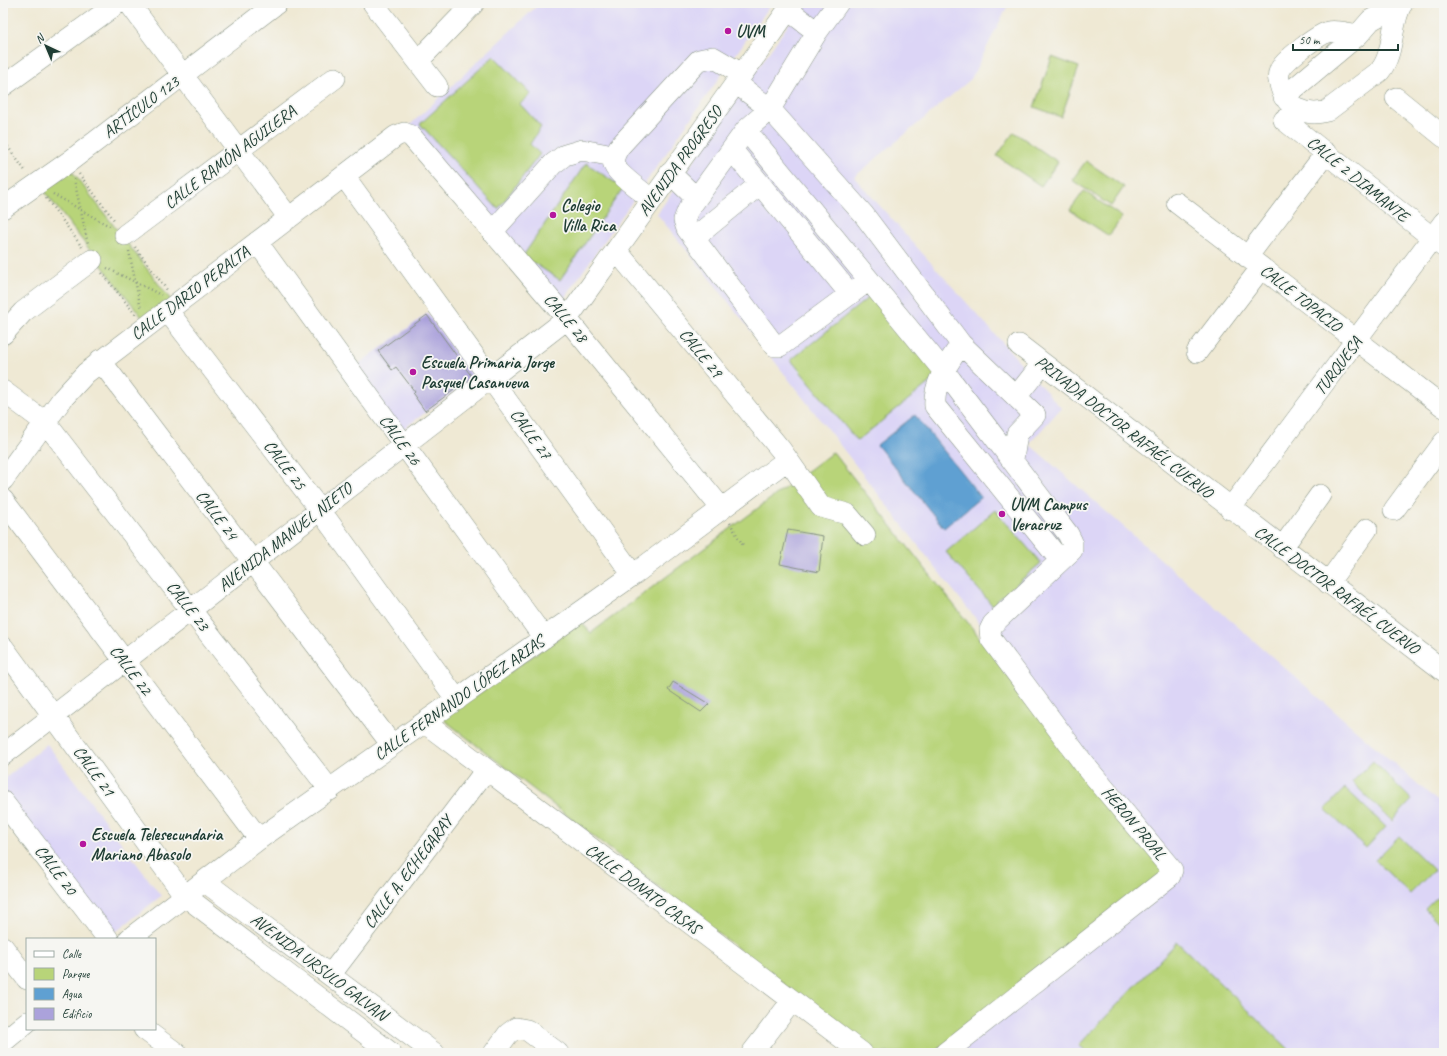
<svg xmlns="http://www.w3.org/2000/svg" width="1447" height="1056" font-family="Caveat,sans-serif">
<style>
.built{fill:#dcd5f6}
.green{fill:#b8d479;stroke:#6c8856}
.water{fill:#5fa0d2;stroke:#3f6e83}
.building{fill:#aba2db}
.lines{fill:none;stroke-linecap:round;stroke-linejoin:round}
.minor-casing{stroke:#879384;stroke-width:22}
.path{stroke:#879384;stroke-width:2.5;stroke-dasharray:1 3;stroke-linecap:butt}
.minor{stroke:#fff;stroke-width:21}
.poi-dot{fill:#b5179e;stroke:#f6f6f2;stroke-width:1.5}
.labels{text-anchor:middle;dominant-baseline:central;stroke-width:3.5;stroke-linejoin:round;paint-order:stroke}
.poi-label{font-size:17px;font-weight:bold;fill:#1f3d34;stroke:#f6f6f2;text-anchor:start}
.street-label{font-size:17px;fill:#1f3d34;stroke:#f6f6f2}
</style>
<rect width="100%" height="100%" fill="#f6f6f2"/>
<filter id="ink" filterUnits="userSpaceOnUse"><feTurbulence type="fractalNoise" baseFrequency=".025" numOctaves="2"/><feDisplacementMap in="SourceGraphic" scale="8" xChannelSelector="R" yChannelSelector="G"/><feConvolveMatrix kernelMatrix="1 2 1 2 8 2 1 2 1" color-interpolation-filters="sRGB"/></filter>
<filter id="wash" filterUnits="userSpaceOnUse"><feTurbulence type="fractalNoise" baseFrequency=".012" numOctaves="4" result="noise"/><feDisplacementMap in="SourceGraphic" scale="16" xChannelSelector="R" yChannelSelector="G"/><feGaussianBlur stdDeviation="0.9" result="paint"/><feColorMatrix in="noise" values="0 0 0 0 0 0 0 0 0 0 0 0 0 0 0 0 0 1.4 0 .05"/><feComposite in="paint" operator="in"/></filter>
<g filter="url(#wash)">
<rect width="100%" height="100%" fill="#efe9d4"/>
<path class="built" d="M540,3H772L560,304L408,127Z
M803,3H1009L971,79L854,177L1061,408L1029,444L1444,807V1053H951L1178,873L949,585L723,295L657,214Z
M428,313L475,376L399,432L352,369Z
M47,744L161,896L113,934L3,792V780Z"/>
<path class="green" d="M494,56L531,94L520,104L541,127L530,144L540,154L498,209L420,124Z
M1052,57L1079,67L1061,117L1034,107Z
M1014,132L1058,162L1041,186L997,156Z
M1086,161L1124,187L1111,206L1072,180Z
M586,163L623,188L560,280L523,256Z
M71,170L171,300L145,321L44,191Z
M1084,191L1122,217L1109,236L1070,210Z
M874,293L939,375L857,441L791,360Z
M833,452L1165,872L937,1053H872L443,719L581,622L591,633Z
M995,510L1041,563L992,605L946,552Z
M1373,761L1412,800L1392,821L1352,782Z
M1345,788L1386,827L1366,848L1325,809Z
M1399,836L1434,870L1410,894L1375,860Z
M1444,890V928L1425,909Z
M1177,942L1293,1053H1088L1079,1045Z"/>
<path class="water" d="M915,415L981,497L944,528L877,445Z"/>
<g id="blocks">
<path class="building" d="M427,315L472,377L425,411L413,394L415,392L396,367L392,370L378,351Z
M788,530L823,536L819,572L780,564Z
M673,682L709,704L701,712L668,690Z"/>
</g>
</g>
<g filter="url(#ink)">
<use href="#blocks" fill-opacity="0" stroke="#879384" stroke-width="1"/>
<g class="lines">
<g class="minor-casing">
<path id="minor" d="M129,3L289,218
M373,3L437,86
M838,3L817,32L770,109L746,130L688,210L684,220L687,229L775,346H780L869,280
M788,10L817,32
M1358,35C1350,34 1336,30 1328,32C1318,35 1284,60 1280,70C1277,76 1279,81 1281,88C1287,108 1307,117 1327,111L1380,71C1395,52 1390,24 1402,3
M418,61L474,3
M736,83L770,109L864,215L961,344L1035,415L1017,434L1013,459
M3,86L118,3
M1284,97L1358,35L1371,20L1384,13L1396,15
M1396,98L1444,137
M1284,120L1444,247
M746,130L951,380L1068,534L1072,542V550L993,624L990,630L991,639L1084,764L1172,870L1170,876L945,1053
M732,150L760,184
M670,173L696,198
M344,176L633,575
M652,200C643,192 618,175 614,165C612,158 616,152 619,147L699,60L713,57L742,74
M1177,203L1444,407
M3,208L70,161L277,3
M492,232L553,164L565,155L582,150L613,156
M125,235L335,78
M694,238L760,184L850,294
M257,242L544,638
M616,250L781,450L821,507L847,514L865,535
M1247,257L1326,153
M167,310L320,510L457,700
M3,334L23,312L92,260
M961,344C949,362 933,383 935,406L1060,560
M1019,345L1444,671
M1197,352L1261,268
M100,360L392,745
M3,391L46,423L330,790
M1016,397L1042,364
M3,480L63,398L86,373L396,136L404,133L411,136L567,319L722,509
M3,500L259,839
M1230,509L1444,222
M1394,510L1444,442
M1282,548L1320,495
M1328,583L1367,529
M3,647L185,896L391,1053
M425,723L862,1053
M3,755L567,319L793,3
M3,802L108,939
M204,881L434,1053
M129,939L259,839L633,575L783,463L785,457
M3,947L27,979
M331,974L486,770
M144,1029L176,1053
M3,1042L27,1022
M494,1053L508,1034L516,1028L527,1030L558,1053
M752,1053L792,1001"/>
</g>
<path class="path" d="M3,140L26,172
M79,174L115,221
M74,179L88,244
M53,194L111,227
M46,198L82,247
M135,247L167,290
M129,251L141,309
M107,268L161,295
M102,273L136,315
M730,523L744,547"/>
<use href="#minor" class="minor"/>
</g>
</g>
<g class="poi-dot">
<circle cx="728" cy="31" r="4"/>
<circle cx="553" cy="215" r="4"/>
<circle cx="413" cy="372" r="4"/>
<circle cx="1002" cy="514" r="4"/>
<circle cx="83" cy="844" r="4"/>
</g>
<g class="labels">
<g class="poi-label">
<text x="736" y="31">UVM</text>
<text x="561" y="205">Colegio<tspan x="561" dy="20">Villa Rica</tspan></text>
<text x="421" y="362">Escuela Primaria Jorge<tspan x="421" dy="20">Pasquel Casanueva</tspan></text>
<text x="1010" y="504">UVM Campus<tspan x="1010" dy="20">Veracruz</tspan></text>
<text x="91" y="834">Escuela Telesecundaria<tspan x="91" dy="20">Mariano Abasolo</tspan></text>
</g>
<g class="street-label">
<text transform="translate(141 107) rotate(-37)">ARTÍCULO 123</text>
<text transform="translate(230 157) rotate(-37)">CALLE RAMÓN AGUILERA</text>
<text transform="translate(680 161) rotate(-54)">AVENIDA PROGRESO</text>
<text transform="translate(1358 179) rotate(39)">CALLE 2 DIAMANTE</text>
<text transform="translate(190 293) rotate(-37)">CALLE DARIO PERALTA</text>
<text transform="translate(1301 298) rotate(38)">CALLE TOPACIO</text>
<text transform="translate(566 318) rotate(50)">CALLE 28</text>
<text transform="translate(701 353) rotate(51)">CALLE 29</text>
<text transform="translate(1338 366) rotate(-53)">TURQUESA</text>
<text transform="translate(1124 427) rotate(38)">PRIVADA DOCTOR RAFAÉL CUERVO</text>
<text transform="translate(531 434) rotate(54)">CALLE 27</text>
<text transform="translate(400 440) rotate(54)">CALLE 26</text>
<text transform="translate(285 465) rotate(53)">CALLE 25</text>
<text transform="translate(217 515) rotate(53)">CALLE 24</text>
<text transform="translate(285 537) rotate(-38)">AVENIDA MANUEL NIETO</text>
<text transform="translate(1337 590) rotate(37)">CALLE DOCTOR RAFAÉL CUERVO</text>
<text transform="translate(188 606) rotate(52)">CALLE 23</text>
<text transform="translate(131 670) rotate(53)">CALLE 22</text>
<text transform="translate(459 698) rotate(-35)">CALLE FERNANDO LÓPEZ ARIAS</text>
<text transform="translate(94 771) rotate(54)">CALLE 21</text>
<text transform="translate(1134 823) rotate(50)">HERON PROAL</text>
<text transform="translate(56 870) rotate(53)">CALLE 20</text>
<text transform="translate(408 872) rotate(-53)">CALLE A. ECHEGARAY</text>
<text transform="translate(643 889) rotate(37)">CALLE DONATO CASAS</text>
<text transform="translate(319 967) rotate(37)">AVENIDA URSULO GALVAN</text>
</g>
</g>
<rect width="1447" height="1056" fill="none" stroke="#f6f6f2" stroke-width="16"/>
<rect x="26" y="938" width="130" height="92" fill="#f6f6f2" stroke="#a0aca6"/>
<rect x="34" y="951" width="20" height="6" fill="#ffffff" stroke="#a0aca6"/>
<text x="62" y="958" font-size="12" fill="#1f3d34">Calle</text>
<rect x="34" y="968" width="20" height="12" fill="#b8d479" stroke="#a0aca6"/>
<text x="62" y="978" font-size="12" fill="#1f3d34">Parque</text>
<rect x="34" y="988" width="20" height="12" fill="#5fa0d2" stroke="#a0aca6"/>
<text x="62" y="998" font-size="12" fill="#1f3d34">Agua</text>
<rect x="34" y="1008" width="20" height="12" fill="#aba2db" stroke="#a0aca6"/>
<text x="62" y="1018" font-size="12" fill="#1f3d34">Edificio</text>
<g transform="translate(46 46) rotate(316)" stroke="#f6f6f2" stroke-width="3" paint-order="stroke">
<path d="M0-3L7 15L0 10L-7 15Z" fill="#1f3d34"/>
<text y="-6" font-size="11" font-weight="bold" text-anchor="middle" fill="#1f3d34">N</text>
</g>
<path d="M1293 44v6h105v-6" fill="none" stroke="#1f3d34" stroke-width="2"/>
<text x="1299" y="44" font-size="12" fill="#1f3d34" stroke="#f6f6f2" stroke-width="3" paint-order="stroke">50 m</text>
</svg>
